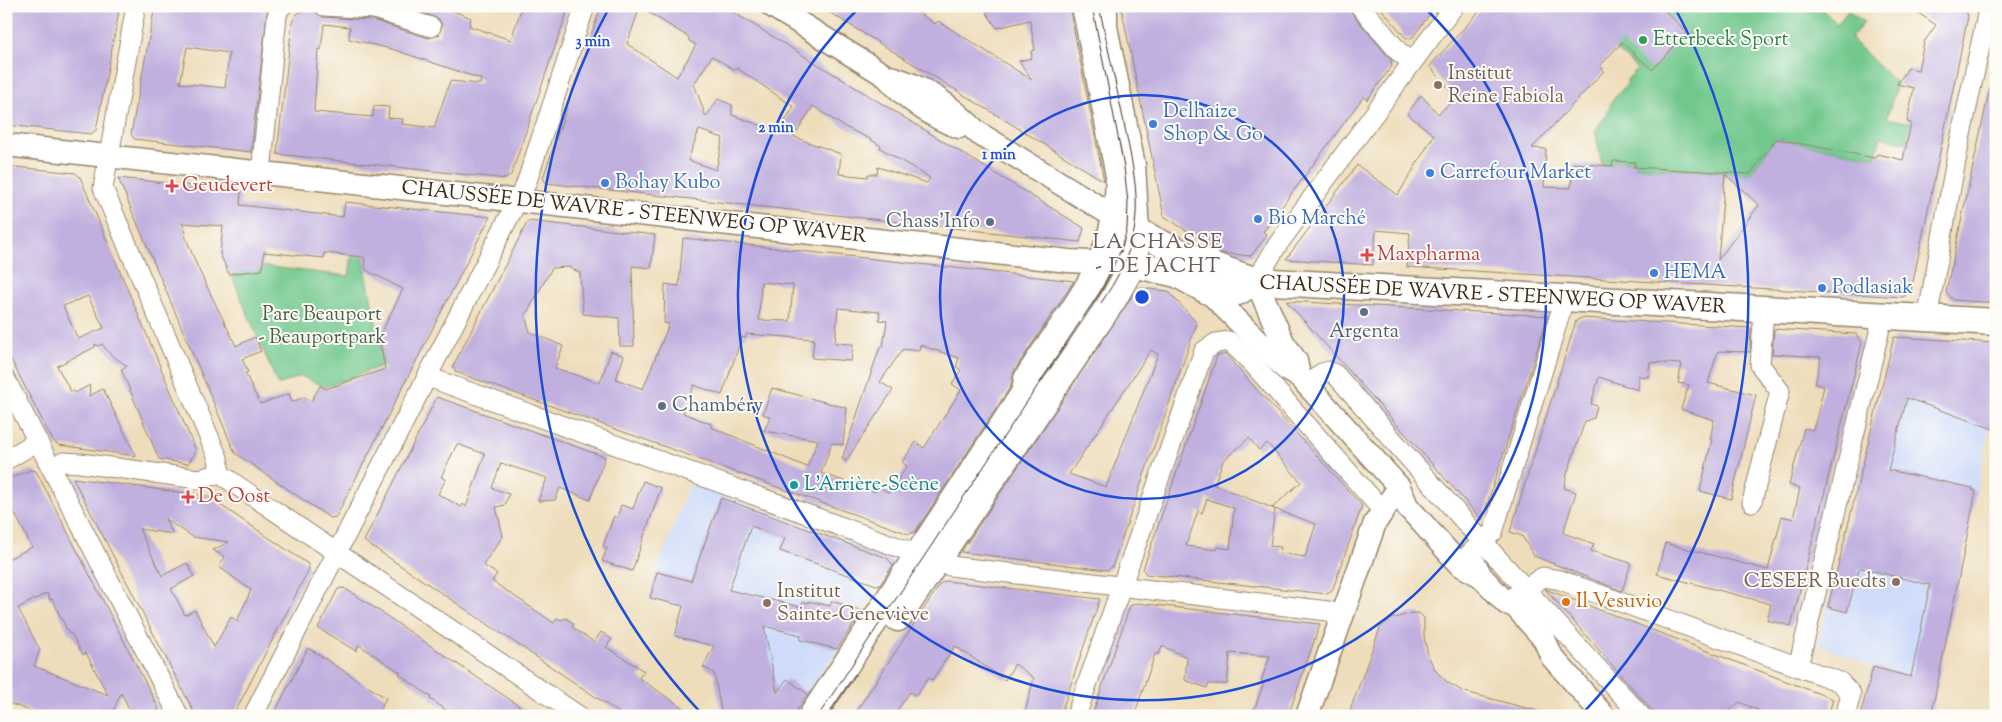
<svg xmlns="http://www.w3.org/2000/svg" width="2002" height="722" font-family="'Sorts Mill Goudy',serif">
<style>
.built{fill:#cedbfa}
.green{fill:#71c88d;stroke:#567956}
.building{fill:#c0afdf;fill-rule:evenodd}
.lines{fill:none;stroke-linecap:round;stroke-linejoin:round}
.minor-casing{stroke:#94846c;stroke-width:21}
.tertiary-casing{stroke:#94846c;stroke-width:25}
.secondary-casing{stroke:#94846c;stroke-width:29}
.minor{stroke:#fff;stroke-width:19}
.tertiary{stroke:#fff;stroke-width:22}
.secondary{stroke:#fff;stroke-width:26}
.tram{stroke:#3b2a1e;stroke-width:1}
.ring{fill:none;stroke:#1d4ed8;stroke-width:2.5}
.leisure-dot{fill:#2e9e5b;stroke:#fdfcf7;stroke-width:2}
.education-dot{fill:#8d6e63;stroke:#fdfcf7;stroke-width:2}
.shop-dot{fill:#3f7fe0;stroke:#fdfcf7;stroke-width:2}
.health-dot{fill:#e0444e;stroke:#fdfcf7;stroke-width:2}
.service-dot{fill:#5c6f8a;stroke:#fdfcf7;stroke-width:2}
.culture-dot{fill:#0f9aa8;stroke:#fdfcf7;stroke-width:2}
.food-dot{fill:#e8710a;stroke:#fdfcf7;stroke-width:2}
.labels{text-anchor:middle;dominant-baseline:central;stroke-width:4;stroke-linejoin:round;paint-order:stroke}
.leisure-label{font-size:20px;fill:#27864d;stroke:#fdfcf7;text-anchor:start}
.education-label{font-size:20px;fill:#785e54;stroke:#fdfcf7;text-anchor:start}
.shop-label{font-size:20px;fill:#366cbe;stroke:#fdfcf7;text-anchor:start}
.health-label{font-size:20px;fill:#be3a42;stroke:#fdfcf7;text-anchor:start}
.street-label{font-size:20px;fill:#3b2a1e;stroke:#fdfcf7}
.service-label{font-size:20px;fill:#4e5e75;stroke:#fdfcf7;text-anchor:end}
.park-label{font-size:20px;fill:#4e6145;stroke:#fdfcf7}
.culture-label{font-size:20px;fill:#0d838f;stroke:#fdfcf7;text-anchor:start}
.food-label{font-size:20px;fill:#c56008;stroke:#fdfcf7;text-anchor:start}
.neighbourhood-label{font-size:21px;letter-spacing:1px;fill:#6a5962;stroke:#fdfcf7}
.centre{fill:#1d4ed8;stroke:#fdfcf7;stroke-width:2.5}
.ring-label{font-size:15px;text-anchor:middle;font-weight:bold;fill:#1d4ed8;stroke:#fdfcf7;stroke-width:4;stroke-linejoin:round;paint-order:stroke}
</style>
<rect width="100%" height="100%" fill="#fdfcf7"/>
<filter id="ink" filterUnits="userSpaceOnUse"><feTurbulence type="fractalNoise" baseFrequency=".02" numOctaves="2"/><feDisplacementMap in="SourceGraphic" scale="10" xChannelSelector="R" yChannelSelector="G"/><feConvolveMatrix kernelMatrix="1 2 1 2 8 2 1 2 1" color-interpolation-filters="sRGB"/></filter>
<filter id="wash" filterUnits="userSpaceOnUse"><feTurbulence type="fractalNoise" baseFrequency=".0096" numOctaves="4" result="noise"/><feDisplacementMap in="SourceGraphic" scale="20" xChannelSelector="R" yChannelSelector="G"/><feGaussianBlur stdDeviation="1.12" result="paint"/><feColorMatrix in="noise" values="0 0 0 0 0 0 0 0 0 0 0 0 0 0 0 0 0 1.4 0 .05"/><feComposite in="paint" operator="in"/></filter>
<g filter="url(#wash)">
<rect width="100%" height="100%" fill="#edb"/>
<path class="built" d="M1888,365L1995,400L1931,715L1909,677L1873,667L1818,644Z
M690,484L889,556L893,561L892,568L793,716H781L740,651L673,638L682,608L649,599L657,570Z"/>
<path class="green" d="M1570,6H1819L1837,24L1848,11L1864,22L1851,38L1897,84L1887,118L1915,124L1911,144L1881,137L1875,158L1776,139L1750,174L1634,167L1635,162L1613,161L1612,165H1602L1595,130L1605,117L1612,101L1628,83L1626,81L1637,69Z
M361,246L384,365L325,387L301,376L278,385L233,279L234,265L243,264L349,276L352,256Z"/>
<g id="blocks">
<path class="building" d="M6,6H120L96,130L91,134L6,125Z
M155,6H268L251,152L134,139L131,134ZM187,47L229,53L225,88L180,83Z
M403,6H441L471,18L469,26L511,40L522,6H569L511,175L506,179L277,154L292,23L295,16L303,10H314L323,17L372,20L428,38L439,35L442,25L439,19ZM324,24L350,27L349,39L395,50L481,79L480,84L450,81L434,128L402,124L403,119L388,118L389,107L374,106L373,117L314,112L318,49L321,50Z
M601,6H723L1084,228L1080,242L546,183L543,178ZM640,7L690,38L688,40L696,45L677,77L627,44ZM712,56L735,70L737,68L794,107L778,132L732,115V105L718,99L706,117L694,84ZM813,106L843,126L870,139L881,146L880,148L930,178L927,183L878,167L877,174H868V177L839,174L841,154L794,137ZM699,130L723,138L716,170L688,160Z
M819,6H908L935,24L938,21L1032,80L1019,61L1032,58L1031,51L1035,50L1030,20L997,28L986,12L1017,6H1069L1104,181Z
M1121,6H1346L1391,60L1392,66L1367,100L1364,96L1263,232L1267,235L1251,256L1221,253L1164,216Z
M1379,6H1436L1412,38H1406Z
M1484,6H1660L1687,32L1652,70L1622,42L1600,66L1604,71L1532,148L1546,149L1544,187L1571,188L1573,163L1612,166L1613,161L1635,162L1634,167L1750,174L1776,139L1875,158L1877,154L1903,160L1911,123L1907,122L1914,88L1897,84L1908,68L1918,70L1924,42L1936,25L1908,6H1965L1968,17L1911,291L1903,297L1407,267L1410,233L1376,230L1373,265L1286,259L1357,165L1398,195L1434,135L1407,114L1421,95L1438,114L1456,98L1430,66ZM1725,174L1759,205L1718,260Z
M1990,87L1996,88V303L1953,300L1946,292Z
M6,166L75,173L80,177L196,451L188,464L159,459L121,369L127,366L110,354L102,344L98,346L95,344V347L57,366L71,392L74,391L75,393L90,385L89,396L103,389L136,456L59,445L53,441L6,350ZM88,296L104,328L78,339L63,306Z
M118,178L241,191L240,205L343,217L345,202L490,217L336,517L330,518L235,453ZM182,223L223,226L220,254L229,274L262,270L264,252L324,258V253L364,257L366,270L403,289L379,337L385,369L326,389L320,386L311,401L304,397L292,402L289,394L260,404L245,373L248,372L242,359L261,351L255,337L236,346L197,266L184,233L186,232Z
M528,221L655,235L651,268L632,266L634,346H620L619,318L583,314L580,273L569,267L552,268L525,316L530,332L563,346L555,368L600,383L611,351L624,356L616,379L643,389L669,324L664,323L665,284L679,286L683,238L1074,281L1014,371L1011,386L915,532L909,534L456,372L453,366ZM761,282L793,285L790,321L759,320ZM838,308L880,312L879,320L887,321L883,347H880L842,459L846,461L893,390L880,382L903,349L919,351L920,345L959,358L956,367L961,370L952,384L961,390L924,448L916,442L902,462L907,466L889,493L877,485L875,492L821,473L832,443L843,445L847,408L772,388L763,414L770,417L764,431L818,440L807,467L711,427V424L683,413L694,385L722,395L742,337L746,338V334L814,339L812,358L851,361L853,344L835,343Z
M1140,288L1168,291L1197,323L1112,567L1107,570L961,552L1136,290ZM1151,350L1158,354L1106,487L1069,474Z
M1286,301L1548,316L1482,520L1335,355Z
M1581,318L1751,328L1750,352L1718,351L1708,383L1756,395L1731,499L1700,491L1712,439H1710L1714,420L1681,409L1689,385L1678,383L1682,364L1650,362L1648,377L1638,376V390L1599,377L1591,404L1597,406L1594,418L1585,421L1567,474L1564,488L1576,492L1563,533L1594,544L1591,551L1631,563L1622,591L1534,556L1522,536L1510,532L1576,321Z
M1774,329L1856,334L1862,343L1791,626L1767,620L1771,604L1657,574L1665,543L1768,570L1782,516L1793,519L1800,488L1789,485L1804,428L1813,430L1819,408L1824,386L1815,384L1821,357L1772,354Z
M1894,337L1996,343V430L1907,398L1888,470L1973,488L1972,490L1976,491L1931,716H1860L1873,667L1911,677L1930,585L1861,568L1859,569L1847,612L1828,607Z
M1225,354L1362,506L1332,591L1327,594L1146,574L1143,569L1217,356ZM1249,438L1259,450L1267,443L1301,482L1272,508L1316,524L1305,557L1280,553L1281,547L1270,546L1275,509L1214,485L1223,461ZM1207,499L1234,508L1230,549L1217,547V550L1186,546L1198,511L1202,513Z
M437,397L605,457L590,500L560,488L555,500L538,501L547,478L501,463L492,488L509,494L505,505L496,507L503,536L483,565L497,574L492,581L554,623L557,618L561,620L566,618L573,623V628L594,642L601,632L612,639L606,647L644,671L639,678L695,716H624L364,541ZM457,444L485,454L466,507L463,504L461,507L438,494L446,479L441,477Z
M30,470L36,471L159,709L152,716H133L121,693L111,716H44L6,702V560L32,547L12,508L6,511V480ZM47,593L50,600L52,599L69,634L71,633L83,655L86,653L108,695L34,666L40,650L18,608Z
M73,478L207,496L308,564L309,569L233,716H196ZM165,519L193,537L229,542L213,550L225,557L219,567L251,590L237,621L231,617L214,647L195,610L185,615L171,589L194,576L187,563L162,576L139,529L173,534Z
M643,481L661,488L632,571L602,561L607,548L603,546L614,516L617,518L621,505L633,509Z
M721,498L887,558L893,565L879,586L780,551L785,538L751,526L729,590L801,607L803,602L808,603V601L830,606L832,601L862,611L837,649L800,640L801,635L764,626L777,692L787,679L808,694L793,716H722L714,673L703,667L714,646L675,636L683,606L650,598L657,572L691,581Z
M946,581L1100,599L1060,716H1024L1034,678L1015,664L1005,680L955,646L932,680L928,678L916,696L910,692L893,716H853L941,583Z
M344,588L366,602L534,716H455L430,699L431,697L399,674L400,672L359,645L356,651L318,628L338,589Z
M1545,589L1833,699L1828,716H1756L1758,710L1739,702L1724,716H1657Z
M1137,603L1320,624L1288,716H1252L1264,682L1261,681L1270,656L1230,653L1227,684H1209L1207,688L1185,680L1187,657L1162,646L1159,654H1155L1134,716H1092L1130,606Z
M1412,613H1419L1424,618V636L1428,656L1436,671L1447,682L1462,691L1537,711V716H1348L1380,628L1391,619Z
M308,648L386,698L377,716H273Z"/>
</g>
</g>
<g filter="url(#ink)">
<use href="#blocks" fill-opacity="0" stroke="#94846c" stroke-width="1"/>
<g class="lines">
<g class="minor-casing">
<path id="minor" d="M136,6L103,188L218,458L220,474
M324,6L374,9L431,27
M1360,6L1399,52L1412,62
M261,172L277,16L279,9L282,6
M1256,281L1278,244L1454,6
M1927,319L1959,144L1989,6
M428,377L950,566L1328,611L1342,615
M6,380L179,716
M1307,386L1322,373L1329,371L1335,374L1472,530L1641,716
M6,460L38,441
M52,467L63,462L80,463L198,479L220,474
M220,474L579,716
M1752,502L1780,391L1760,365L1764,309
M1459,564L1493,532L1560,314L1562,298
M1516,595L1543,577L1560,580L1840,682L1851,694L1845,716
M1798,667L1883,316
M253,716L526,184L585,6
M1076,716L1204,351L1216,343L1229,341L1252,363L1382,510"/>
</g>
<g class="tertiary-casing">
<path id="tertiary" d="M772,6L886,76C905,97 931,117 959,127
M1106,6V27L1134,165L1138,232
M886,76C924,85 951,106 978,133L1115,217L1117,176L1083,6
M6,145L1069,261L1133,264
M1256,281L1283,342L1296,361L1298,371
M1208,291L1286,369L1300,377L1399,487L1407,506L1459,564L1481,576
M1474,563L1481,576L1506,603L1515,606L1544,639L1552,657L1604,716
M1307,716L1375,523L1399,487"/>
</g>
<g class="secondary-casing">
<path id="secondary" d="M1133,264L1177,274L1208,291L1238,292L1256,281
M898,618L1113,300L1133,264L1138,232
M812,716L1025,392L1027,379C1059,327 1104,279 1115,217C1158,246 1207,264 1256,281L1996,322"/>
</g>
<use href="#minor" class="minor"/>
<use href="#tertiary" class="tertiary"/>
<use href="#secondary" class="secondary"/>
<path class="tram" d="M1099,6C1107,44 1115,81 1123,118C1130,154 1141,194 1134,231C1129,258 1116,281 1101,303
M818,716L1100,292L1122,248L1127,228L1128,203L1124,167L1092,6
M827,716L855,674"/>
</g>
</g>
<g class="ring">
<circle cx="1142" cy="297" r="202"/>
<path d="M1423 6A404 404 0 1 1 861 6"/>
<path d="M702 714A606 606 0 0 1 609 8M1675 8A606 606 0 0 1 1582 714"/>
</g>
<circle class="leisure-dot" cx="1643" cy="40" r="5"/>
<g class="education-dot">
<circle cx="1438" cy="85" r="5"/>
<circle cx="1896" cy="582" r="5"/>
<circle cx="767" cy="603" r="5"/>
</g>
<g class="shop-dot">
<circle cx="1153" cy="124" r="5"/>
<circle cx="1430" cy="173" r="5"/>
<circle cx="605" cy="183" r="5"/>
<circle cx="1258" cy="219" r="5"/>
<circle cx="1654" cy="273" r="5"/>
<circle cx="1822" cy="288" r="5"/>
</g>
<g class="health-dot">
<path d="M169.5 178.5h5v5h5v5h-5v5h-5v-5h-5v-5h5z"/>
<path d="M1364.5 247.5h5v5h5v5h-5v5h-5v-5h-5v-5h5z"/>
<path d="M185.5 489.5h5v5h5v5h-5v5h-5v-5h-5v-5h5z"/>
</g>
<g class="service-dot">
<circle cx="990" cy="222" r="5"/>
<circle cx="1364" cy="312" r="5"/>
<circle cx="662" cy="406" r="5"/>
</g>
<circle class="culture-dot" cx="794" cy="485" r="5"/>
<circle class="food-dot" cx="1566" cy="602" r="5"/>
<g class="labels">
<g class="leisure-label">
<text x="1653" y="40">Etterbeek Sport</text>
</g>
<g class="education-label">
<text x="1448" y="74">Institut<tspan x="1448" dy="23">Reine Fabiola</tspan></text>
<text x="1886" y="582" text-anchor="end">CESEER Buedts</text>
<text x="777" y="592">Institut<tspan x="777" dy="23">Sainte-Geneviève</tspan></text>
</g>
<g class="shop-label">
<text x="1163" y="112">Delhaize<tspan x="1163" dy="23">Shop &amp; Go</tspan></text>
<text x="1440" y="173">Carrefour Market</text>
<text x="615" y="183">Bohay Kubo</text>
<text x="1268" y="219">Bio Marché</text>
<text x="1664" y="273">HEMA</text>
<text x="1832" y="288">Podlasiak</text>
</g>
<g class="health-label">
<text x="182" y="186">Geudevert</text>
<text x="1377" y="255">Maxpharma</text>
<text x="198" y="497">De Oost</text>
</g>
<g class="street-label">
<text transform="translate(634 213) rotate(6)">CHAUSSÉE DE WAVRE - STEENWEG OP WAVER</text>
<text transform="translate(1493 296) rotate(3)">CHAUSSÉE DE WAVRE - STEENWEG OP WAVER</text>
</g>
<g class="service-label">
<text x="980" y="222">Chass'Info</text>
<text x="1364" y="332" text-anchor="middle">Argenta</text>
<text x="672" y="406" text-anchor="start">Chambéry</text>
</g>
<g class="park-label">
<text x="322" y="315">Parc Beauport<tspan x="322" dy="23">- Beauportpark</tspan></text>
</g>
<g class="culture-label">
<text x="804" y="485">L'Arrière-Scène</text>
</g>
<g class="food-label">
<text x="1576" y="602">Il Vesuvio</text>
</g>
<g class="neighbourhood-label">
<text x="1158" y="243">LA CHASSE<tspan x="1158" dy="24">- DE JACHT</tspan></text>
</g>
</g>
<circle cx="1142" cy="297" r="8" class="centre"/>
<g class="ring-label">
<text x="593" y="46">3 min</text>
<text x="776" y="132">2 min</text>
<text x="999" y="159">1 min</text>
</g>
<rect width="2002" height="722" fill="none" stroke="#fdfcf7" stroke-width="25"/>
</svg>
